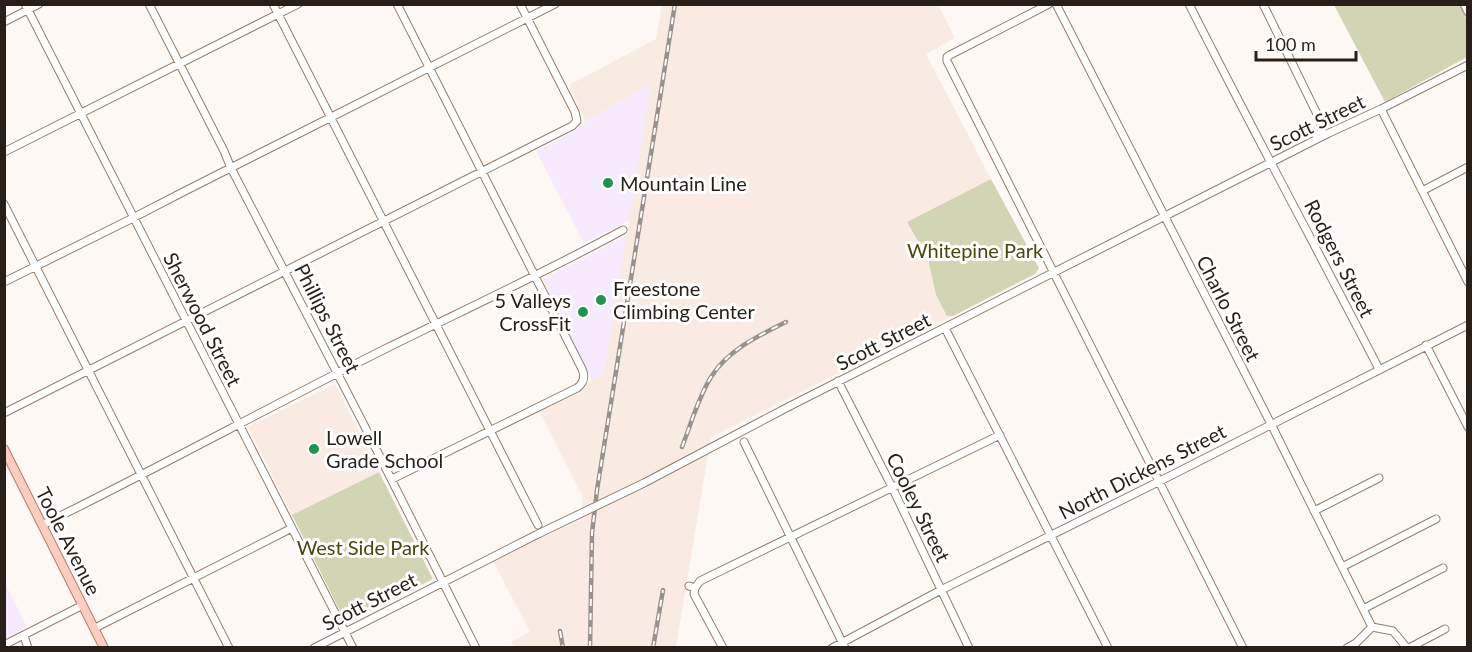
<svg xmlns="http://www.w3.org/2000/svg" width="1472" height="652" font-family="Lato,sans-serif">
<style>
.commercial{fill:#f5eafe}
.built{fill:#f9ebe2}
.green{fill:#d1d5b4}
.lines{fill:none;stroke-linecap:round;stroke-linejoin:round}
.minor-casing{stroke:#947c6d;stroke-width:9}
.major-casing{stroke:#b07b6a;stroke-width:10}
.minor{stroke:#fff;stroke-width:7}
.major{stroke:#fbcdc0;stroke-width:8}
.rail-casing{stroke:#98918c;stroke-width:4.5}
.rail{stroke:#fff;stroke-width:2;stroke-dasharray:7;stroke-linecap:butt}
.minor-bridge-casing{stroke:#947c6d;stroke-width:9;stroke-linecap:butt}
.minor-bridge{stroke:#fff;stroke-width:7}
.poi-dot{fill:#1e9450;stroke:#fff;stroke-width:2}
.labels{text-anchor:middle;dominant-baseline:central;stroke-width:6;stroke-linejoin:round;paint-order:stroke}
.street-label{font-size:20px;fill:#291f19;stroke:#fff}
.poi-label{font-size:20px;fill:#291f19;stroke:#fff;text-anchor:start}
.park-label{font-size:20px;fill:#46490a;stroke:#fff}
</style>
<rect width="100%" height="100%" fill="#fdf8f4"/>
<path class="commercial" d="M648,85L651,86L630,220L584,243L536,151L560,139L584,124L585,121Z
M626,236L627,239L604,374L592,381L543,279Z
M5,583L27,627L5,639H4Z"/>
<path class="built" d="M662,5H938L955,38L926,54L991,179L907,222L928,259L936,295L947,315L953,316L711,437L676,647H514L511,642L530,632L493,561L580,520L583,497L538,409L604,374L651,86L648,85L585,121L569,85L656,39Z
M335,384L379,472L292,515L248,427Z"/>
<path class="green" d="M1334,5H1460L1467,20V57L1385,102Z
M991,179L1039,268L1035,274L953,316H947L936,295L928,259L907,222Z
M379,472L433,579L346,623L292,515Z"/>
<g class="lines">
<g class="minor-casing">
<path id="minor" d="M25,4L353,648
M149,4L224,151L231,168L362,421L476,648
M273,4L538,525
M1049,4L950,55L947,57V61L1243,648
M1056,4L1271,424L1372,627
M1189,4C1251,127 1316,247 1379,369
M1263,4L1320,120L1322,131L1316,138
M1464,4L1468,12
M4,22L39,4
M1381,109L1468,282
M4,152L298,4
M1422,191L1468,167
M4,204L229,648
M4,282L129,220L183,192L555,4
M945,328L1108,648
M1426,345L1468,427
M838,381L892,487L969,648
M790,406L1329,133L1381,109L1468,65
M4,413L572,126L577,121L575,112L520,4
M744,442L845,648
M392,479L577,388C584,383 585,376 582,369C521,247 458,126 397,4
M1314,511L1379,478
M42,525C158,468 271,406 387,348C466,309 546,272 623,230
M1342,567L1436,519
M689,586L695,588L694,594L723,648
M695,588L700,581L1000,435
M1363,609L1443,568
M1372,627L1393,631L1407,648
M95,628L292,528
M24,636L28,648
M4,645L83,605
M314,648L538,534
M832,648L941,590L1160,481L1468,325
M1347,648L1356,643L1372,627
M1409,648L1445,629"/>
</g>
<g class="major-casing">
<path id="major" d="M4,449L104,648"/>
</g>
<use href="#minor" class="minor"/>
<use href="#major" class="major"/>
<g class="rail-casing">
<path id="rail" d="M682,447C691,424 698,398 711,377C728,350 758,336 786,322
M560,631L563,648
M590,648L592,533L597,490L675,4
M653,648L663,590"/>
</g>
<use href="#rail" class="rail"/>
<g class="minor-bridge-casing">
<path id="minor-bridge" d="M538,534L644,483L790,406"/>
</g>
<use href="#minor-bridge" class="minor-bridge"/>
</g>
<g class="poi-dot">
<circle cx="608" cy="183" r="6"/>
<circle cx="601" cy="300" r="6"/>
<circle cx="583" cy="312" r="6"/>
<circle cx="314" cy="449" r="6"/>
</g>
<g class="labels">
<g class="street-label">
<text transform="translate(1317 122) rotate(-26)">Scott Street</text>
<text transform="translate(1340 258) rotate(63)">Rodgers Street</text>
<text transform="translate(1229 308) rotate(63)">Charlo Street</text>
<text transform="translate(328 318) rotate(63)">Phillips Street</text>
<text transform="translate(203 319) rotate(63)">Sherwood Street</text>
<text transform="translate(883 341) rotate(-27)">Scott Street</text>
<text transform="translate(1142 471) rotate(-27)">North Dickens Street</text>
<text transform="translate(919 507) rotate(64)">Cooley Street</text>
<text transform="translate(69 541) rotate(63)">Toole Avenue</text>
<text transform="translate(369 601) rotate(-27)">Scott Street</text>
</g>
<g class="poi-label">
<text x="620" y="183">Mountain Line</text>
<text x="613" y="288">Freestone<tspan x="613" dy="23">Climbing Center</tspan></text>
<text x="571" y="300" text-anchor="end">5 Valleys<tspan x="571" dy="23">CrossFit</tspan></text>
<text x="326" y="437">Lowell<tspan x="326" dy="23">Grade School</tspan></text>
</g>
<g class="park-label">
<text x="975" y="250">Whitepine Park</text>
<text x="363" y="547">West Side Park</text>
</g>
</g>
<rect width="1472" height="652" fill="none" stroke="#291f19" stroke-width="12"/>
<path d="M1256 51v9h100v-9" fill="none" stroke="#291f19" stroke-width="3"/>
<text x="1265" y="51" font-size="18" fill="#291f19" stroke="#ffffff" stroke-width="4.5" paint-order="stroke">100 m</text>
</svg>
